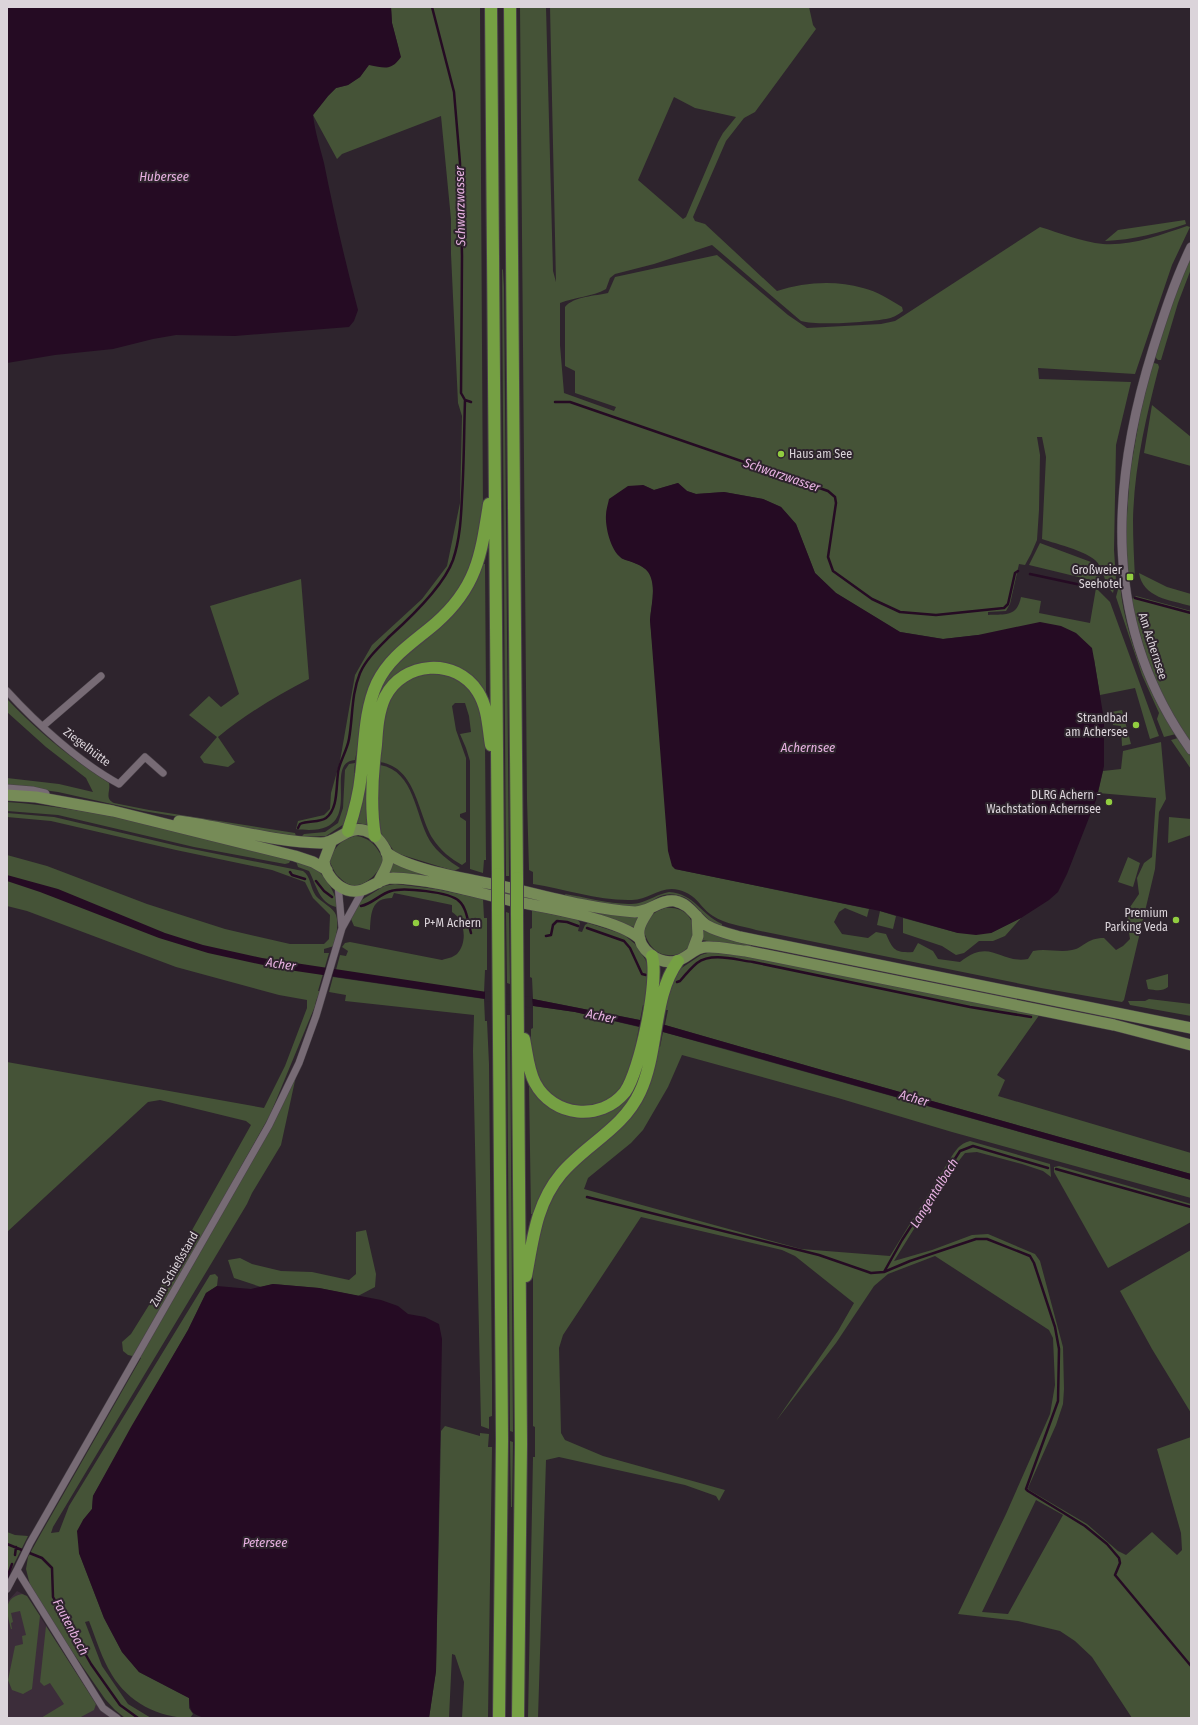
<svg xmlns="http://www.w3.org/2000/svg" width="1198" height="1725" font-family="'Fira Sans Condensed',sans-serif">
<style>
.built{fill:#3c2d3a}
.green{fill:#455337;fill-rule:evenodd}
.water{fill:#250b23}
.pier{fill:#2e242d}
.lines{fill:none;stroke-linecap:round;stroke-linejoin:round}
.stream{stroke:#250b23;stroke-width:2.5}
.minor-casing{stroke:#494148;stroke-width:8}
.tertiary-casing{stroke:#494148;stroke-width:10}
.primary-casing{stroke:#494148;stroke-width:12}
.motorway-casing{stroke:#494148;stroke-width:14}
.minor{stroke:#776b75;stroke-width:7}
.tertiary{stroke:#776b75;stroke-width:9}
.primary{stroke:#768b57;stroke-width:11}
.motorway{stroke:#75a043;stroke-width:12}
.motorway-bridge-casing{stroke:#494148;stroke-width:14;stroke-linecap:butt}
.motorway-bridge{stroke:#75a043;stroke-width:12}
.poi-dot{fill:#91cd40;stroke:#2e242d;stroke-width:1.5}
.labels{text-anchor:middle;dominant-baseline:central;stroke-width:4;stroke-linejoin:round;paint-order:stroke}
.poi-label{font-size:12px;fill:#dbd4da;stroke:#2e242d;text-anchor:end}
.street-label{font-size:12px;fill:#dbd4da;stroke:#2e242d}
.water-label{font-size:13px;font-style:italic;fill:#e8b2e2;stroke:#2e242d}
</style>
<rect width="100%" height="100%" fill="#2e242d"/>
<path class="built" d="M17,1591L27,1596L96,1704L112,1718H7V1602Z"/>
<path class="green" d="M391,7H480L483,512L475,561L452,602L384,664L359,750H357L355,760C319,763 373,839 296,829L298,821L324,815L330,809L331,793L340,761L355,675L372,645L422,599L447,566L460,503L462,416L458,403L451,254V219L441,116L342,154L337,159L313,115L328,96L336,88L348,85L360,77L369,64L399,50L392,23Z
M520,7H546L553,271L556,282L550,7H809L813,25L816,29L755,112L744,118L726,141L693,217L695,221L705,224L777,291C805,282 835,280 863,288C877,291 890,300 902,307L903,311C898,315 892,318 886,319C868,322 817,326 801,321L712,245L654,264L615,274L610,278L606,289C592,297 575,297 560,303V345L564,393L614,411L616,407L575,393V371L565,366V307C574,296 596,296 608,293L615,277L717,255L788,315L807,328L881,324L895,321L903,316L1040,227C1060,233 1082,242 1103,244C1132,246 1160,235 1187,226L1190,227L1172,265L1135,374L1038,368L1039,379L1131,382L1116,445L1114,550L1116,580L1113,593C1105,585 1105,575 1099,565C1093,552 1056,544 1042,539L1046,457L1042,437H1037L1040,455L1039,510L1037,540L1031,554L1025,565L1019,564L1010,604L1006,611L988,612V615C1006,614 1017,617 1021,597L1041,601L1039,613L1090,623L1096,588L1110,602L1159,736L1150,739L1135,688L1100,695L1094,659L978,635L943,639L900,632L836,593L815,573L796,524L781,507L763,499L724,492L696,494L687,491L678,483L654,490L643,485L621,558C629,561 641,564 647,570C658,582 651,606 650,620L675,869L869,909L867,917L845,908L839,912L834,922L842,934L868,938L876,932L886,934C893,950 895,953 913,952L918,943L933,951L938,959L960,962C991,937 999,964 1028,959L1033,951C1047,948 1059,953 1072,950C1084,948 1086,938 1104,938L1116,950L1123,946L1130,939L1126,913L1139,894L1137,878L1144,863L1152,857L1156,798L1098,793L1103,771L1121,769L1123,751L1161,742L1166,799L1159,812L1155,869L1124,1000L1122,1002L1041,988L756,930C743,926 725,924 713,916C699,907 698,895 679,890C661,885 649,900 632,900C599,901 565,889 533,884V872L529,870L527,799ZM674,97L695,108L736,117L723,133L718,142L686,217L683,219L638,180Z
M1185,220L1186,224C1159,233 1133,240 1105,241L1118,230Z
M1191,255V269L1178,303L1161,360H1158L1156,358V354L1174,297Z
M502,269L503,270L504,287L509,876H506Z
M1154,363L1158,364L1159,367C1146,417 1134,468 1133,520C1133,539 1134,559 1135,578L1133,580L1127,577L1126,529L1130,472L1140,415L1152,365Z
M1152,405L1191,437V466L1144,453Z
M1040,543L1091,562L1100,575L1099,582L1029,565Z
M481,563L485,564L486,695L474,681L412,668L373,710L383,680Z
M1139,573L1167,587L1191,594V606C1170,600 1143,598 1139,573Z
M301,579L309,679C276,696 246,714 218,737L235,762L228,767L204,763L200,757L217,737L189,715L209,696L221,707L239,694L210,606Z
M1120,582C1122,618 1138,664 1154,697C1160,710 1168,722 1176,734L1164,737L1157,719L1159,713L1142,675L1116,597Z
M1136,596L1191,611V743L1177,724L1152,674L1132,608V599Z
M438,672L463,681L480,705L485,742L486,860H484L483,873L470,869V761L466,748L460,734L471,732L469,716L465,703H455L452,706L456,730L466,758V812L460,814V817L466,821V862L462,865C451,859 440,850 433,839C417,813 417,768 380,762V732L386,702L405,679Z
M7,699C38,732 72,759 109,783C111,791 104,798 114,803L149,810L295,833L296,836L143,811L58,792L7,785V778L59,784L93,792L86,778L46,747L7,712Z
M1122,710L1131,744L1122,746L1121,726L1113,725L1111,712Z
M1178,738L1191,757V769L1171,740Z
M355,763L354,773H357L355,785L344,824L326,836L301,837L304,834L325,832L338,823L343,808L345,770L349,764Z
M380,765C415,771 415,816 430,841C437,852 449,861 460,868L454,871L399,854L394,851L378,829L376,824Z
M367,766L368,825L357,823Z
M7,802C104,809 197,836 291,859L289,863L285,864L194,847L58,815L7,811Z
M7,813L54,817L182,847L303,871C311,876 310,888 316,896C321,902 334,908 336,915C339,923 336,937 334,946L324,949V953H329L318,991H320L316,1001L315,1006L270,1115L234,1179L239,1183L296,1076L281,1145L252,1193L247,1204L53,1527L51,1533L59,1532L69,1506L210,1275L215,1274L218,1277L217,1286L206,1293L188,1330L93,1496L92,1509L83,1520L79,1553L104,1618L122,1652L139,1672L189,1698V1708L193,1714L190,1718C159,1718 128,1702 112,1675C102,1659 96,1639 89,1621L85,1622L102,1666L128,1704L151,1718H125L115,1710L105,1699L60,1634L30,1585L26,1569L28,1557L39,1537L141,1358L128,1355L123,1351L122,1342L131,1334L159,1289L251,1125L246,1121L160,1100L148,1102L7,1232V1062L264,1108L285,1066L307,1008V1000L279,995L176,967L27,911L7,906V855L47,866L147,904L225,929L290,944H324L329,939L330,915L313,898L305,882L272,870L176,850L51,821L7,817Z
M1169,817L1191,819V835L1168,843Z
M355,836C371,837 379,849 384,862C375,877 357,897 339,877C334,873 333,867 329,861C334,848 341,839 355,836Z
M1128,857L1140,863L1133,887L1118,882Z
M296,861C303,864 311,866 317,870C325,876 339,897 336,907C319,903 316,884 309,871L298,867Z
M392,863L601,912L639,918L634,927L437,880L389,872Z
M395,884L436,889L483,899L484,918H487V970H485L484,993L336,970L340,955L346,956L348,951L342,947L345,943L350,942L442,960C448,958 452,958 457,954C468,942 465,920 452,912V905L394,893L392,898C371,898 371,913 370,930L354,926L351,919L360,901L384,886Z
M669,892C695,894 700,914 722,924V926C716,924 710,922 706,917C696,908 692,898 677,895C658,891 654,903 640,906C621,909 585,900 566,896L565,894C585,897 620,907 639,903C650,900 658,894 669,892Z
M665,908C705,904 700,959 668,955C662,955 656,952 652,947C648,943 646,936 643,931C648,919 652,912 665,908Z
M532,910L578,920L580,923L578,931L582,932L585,925L588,923L623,934L635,944L645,959L649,968L645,1005H643L640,1020L533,999L532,978L530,977V929L532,928Z
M880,911L896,916L893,929L877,925Z
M506,912L509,913L510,984L507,983Z
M903,918L958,933H991L1021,918L1005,936L993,941H979L964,953L956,955L942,946L903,933Z
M703,930L751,945V947L701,940Z
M711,952L742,955L1040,1014L997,1075L1005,1080L998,1096L1191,1153V1174L822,1070L665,1025L668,1010H665L671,987L680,969L701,955Z
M1168,974V987C1162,992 1155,990 1148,989L1146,980Z
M333,977L484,999L485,1021H487L489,1064L492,1381V1416L489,1417V1429L481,1426L473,1051L474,1015L345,1001L346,995L329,992Z
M1149,999L1191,1004V1016L1130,1005L1128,1001H1145Z
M533,1006L575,1012L639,1027L636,1043H639L630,1077L613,1099L581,1109L550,1097L535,1075L531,1044V1029L533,1028Z
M507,1015H510L513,1432L510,1431Z
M663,1032L1191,1180V1198L952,1132L838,1098L682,1055L668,1087L643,1130L631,1143L588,1178L584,1189L801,1249L890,1256L950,1159C956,1150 959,1144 970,1141L1050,1164L1051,1177L1043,1171L1022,1164L977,1152L965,1153L947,1176L894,1261L932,1250L972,1235L988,1234L1035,1254L1040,1261L1063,1347L1064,1389L1063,1404L1056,1425L1028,1488L1029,1490L1087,1524L1118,1551L1126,1555L1152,1532L1177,1555L1182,1550L1181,1533L1157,1449L1191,1437V1718H1132L1092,1657L1075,1641L1060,1631L1018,1621L958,1614L1006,1514L1050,1414L1055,1385L1053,1338L1049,1330L935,1256L888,1274L874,1286L836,1343L776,1421L838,1331L854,1303L795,1256L782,1250L641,1217L563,1335L559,1348L561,1433L565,1440L603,1456L725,1490L719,1501L716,1496L685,1485L559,1457L546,1460L538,1718H528L533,1457H535V1427L533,1426V1259L541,1216L563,1176L616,1131L657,1047H660ZM1036,1500L1063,1515L1008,1614L982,1612Z
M649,1040L637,1088L613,1124L534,1214H531L529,1086H532L546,1102L609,1109Z
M1059,1166L1191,1204V1222L1108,1268L1054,1172V1167Z
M366,1230L376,1274L375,1287L358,1296L319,1288L273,1284L261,1287L234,1278L228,1260L240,1258L252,1264L281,1271L312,1272L349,1280L356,1274V1232Z
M1191,1250V1413L1152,1349L1120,1291Z
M445,1426L480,1436V1433L489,1434L488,1447H492L488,1718H462L464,1682L455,1655L452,1654L449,1718H429L436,1671L441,1431Z
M510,1441L513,1442L512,1507H511Z
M7,1532L15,1535L28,1536L9,1574L7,1571Z
M22,1594L27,1596L40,1616L32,1689L23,1694L12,1690L8,1680L15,1646L23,1644L22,1636L26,1635L20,1611L11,1613L13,1622L11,1623L12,1629H11C7,1614 2,1598 22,1594Z
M46,1626L96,1704L94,1710L79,1718H41L64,1704L50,1683L44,1686L40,1682Z"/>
<path class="water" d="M7,7H391L392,23L401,57C391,71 385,68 369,65L360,77L348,85L336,88L328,96L313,115C315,132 320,147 324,163C334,213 345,261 358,310L354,321L349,327L235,336L176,335L153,339L113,349L55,355L7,363Z
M678,483L687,491L696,494L724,492L763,499L781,507L796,524L815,573L836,593L900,632L943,639L978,635L1040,622L1061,626L1076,633L1092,648L1094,659L1104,720V766L1096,800L1067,874L1058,892L1049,900L1021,918L991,933L976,935L958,933L880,911L675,869L672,866L668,851L650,620C651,605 657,585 648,572C643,565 631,562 623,559C611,553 605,527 606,515C606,510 608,504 609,499L628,486L643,485L654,490Z
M7,875L58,889L165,933L203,945L262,958L533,999L665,1025L822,1070L1191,1174V1180L726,1049L663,1032L575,1012L282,969L208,953L159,938L40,892L7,881Z
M273,1284L319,1288L381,1300L398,1306L408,1314L425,1317L439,1324L442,1339L436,1671L429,1718H204C191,1713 190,1712 189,1698L139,1672L122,1652L104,1618L79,1553L77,1531L83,1520L92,1509L93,1496L131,1427L188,1330L206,1293L217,1286L251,1289Z"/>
<path class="pier" d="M485,991L532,997L533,1008L485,1001Z"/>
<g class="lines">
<path class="stream" d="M432,7L454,92L460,163L462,256L461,393L465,400L471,402
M555,402H570L828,491L835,497L836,503L828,557L833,571L872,599L900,612L936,615L1004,608L1008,604L1015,573L1018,571
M1030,574L1095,588
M1135,598L1191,613
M298,828L300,824C308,820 319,823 326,818C338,809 336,788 338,773C339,762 347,751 349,739C353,717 351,695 360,673C366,659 379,647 390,636C410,618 444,585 453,560C460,539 461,518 462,497C464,465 464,432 465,400
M290,872L292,875L305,879
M316,881L324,891L332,897
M361,906C372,904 380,894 391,891C403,887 450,892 459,901C467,908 468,923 471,933
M587,928L624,941L630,948L642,974L646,975
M546,936L551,935L553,925L557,921L567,922L578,926
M677,982L680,981C685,975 691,968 697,963C712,952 736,960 753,962L970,1007L1031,1017
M1056,1169L1191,1207
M587,1197L819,1255L871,1273L884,1272L910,1261L976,1239H987L1030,1256L1034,1263L1055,1327L1059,1349L1058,1401L1026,1489L1028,1491L1085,1526L1107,1544L1119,1558L1120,1563L1115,1575L1191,1666
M884,1272L902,1240L960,1151L973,1146L1048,1168
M7,1544L42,1558L52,1568L53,1597L91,1664L120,1705L138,1718
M15,1555L16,1547
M7,1578L12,1564"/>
<g class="minor-casing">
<path id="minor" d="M7,691C36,723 80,763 119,784L145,757L163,773
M43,726L101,676
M338,885L342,928
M7,1589L17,1570
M117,1718L103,1708L17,1570L30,1543L269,1125L299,1063L316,1016L342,928L363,890"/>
</g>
<g class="tertiary-casing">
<path id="tertiary" d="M1191,247C1175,280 1164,314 1153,349C1110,487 1102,627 1191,750
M7,789L32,791L45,794"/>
</g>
<g class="primary-casing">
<path id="primary" d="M7,795L36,797L113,811L295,856L313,862L327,870
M179,821C225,827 274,842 320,843C339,844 348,821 371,833C379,838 389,851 388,861C387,868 381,876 378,883
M332,840L324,861C325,873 335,886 347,890C366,896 376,878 393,878C432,879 474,892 513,901C543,907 619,919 640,939
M386,852C407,870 473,880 502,886C545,896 590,909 635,912C650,912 660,899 675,901C690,904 695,917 706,925C716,931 729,934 740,937L1191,1028
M650,908C647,914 640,922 639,930C637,949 658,965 676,961C687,959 694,947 706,947C719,946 733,950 746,951L1114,1025L1191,1045
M692,952L698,936L697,916"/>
</g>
<g class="motorway-casing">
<path id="motorway" d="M491,7L498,874
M510,7L517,878
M348,831C354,813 359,795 361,775C365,745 364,711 377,683C390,656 414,642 436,623C477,587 481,555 489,504
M375,836C370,806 372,776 376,745C377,729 378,712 385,697C403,661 456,657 478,692C488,708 488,727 491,745
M498,910L502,1439L499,1718
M517,914L521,1444L518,1718
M524,1039C527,1053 528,1070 535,1083C553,1117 601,1122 625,1092C640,1071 659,981 652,956
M526,1276C533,1239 536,1204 561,1174C586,1144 623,1129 640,1092C659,1052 652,997 678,961"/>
</g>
<use href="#minor" class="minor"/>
<use href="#tertiary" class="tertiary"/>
<use href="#primary" class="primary"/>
<use href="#motorway" class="motorway"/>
<g class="motorway-bridge-casing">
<path id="motorway-bridge" d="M498,874V910
M517,878V914"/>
</g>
<use href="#motorway-bridge" class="motorway-bridge"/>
</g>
<g class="poi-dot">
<circle cx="781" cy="454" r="4"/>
<rect x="1126" y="573" width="8" height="8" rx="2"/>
<circle cx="1136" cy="725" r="4"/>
<circle cx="1109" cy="802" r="4"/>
<circle cx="1176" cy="920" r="4"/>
<circle cx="416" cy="923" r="4"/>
</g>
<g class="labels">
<g class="poi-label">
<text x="789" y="454" text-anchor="start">Haus am See</text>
<text x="1122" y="570">Großweier<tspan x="1122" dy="14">Seehotel</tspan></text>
<text x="1128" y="718">Strandbad<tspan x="1128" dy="14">am Achersee</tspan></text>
<text x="1101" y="795">DLRG Achern -<tspan x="1101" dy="14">Wachstation Achernsee</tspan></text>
<text x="1168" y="913">Premium<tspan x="1168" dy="14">Parking Veda</tspan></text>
<text x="424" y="923" text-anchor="start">P+M Achern</text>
</g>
<g class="street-label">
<text transform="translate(1153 646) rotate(72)">Am Achernsee</text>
<text transform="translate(87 747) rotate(37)">Ziegelhütte</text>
<text transform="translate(174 1269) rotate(-60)">Zum Schießstand</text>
</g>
<g class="water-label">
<text x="164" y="176">Hubersee</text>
<text transform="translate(460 206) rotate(-91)">Schwarzwasser</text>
<text transform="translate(782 475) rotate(19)">Schwarzwasser</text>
<text x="808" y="747">Achernsee</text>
<text transform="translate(281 964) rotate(9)">Acher</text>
<text transform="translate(601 1016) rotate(12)">Acher</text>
<text transform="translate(914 1098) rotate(16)">Acher</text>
<text transform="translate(934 1193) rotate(-58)">Langentalbach</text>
<text x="265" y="1542">Petersee</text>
<text transform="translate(71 1627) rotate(62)">Fautenbach</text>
</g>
</g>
<rect width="1198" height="1725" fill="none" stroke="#dbd4da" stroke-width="16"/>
</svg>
